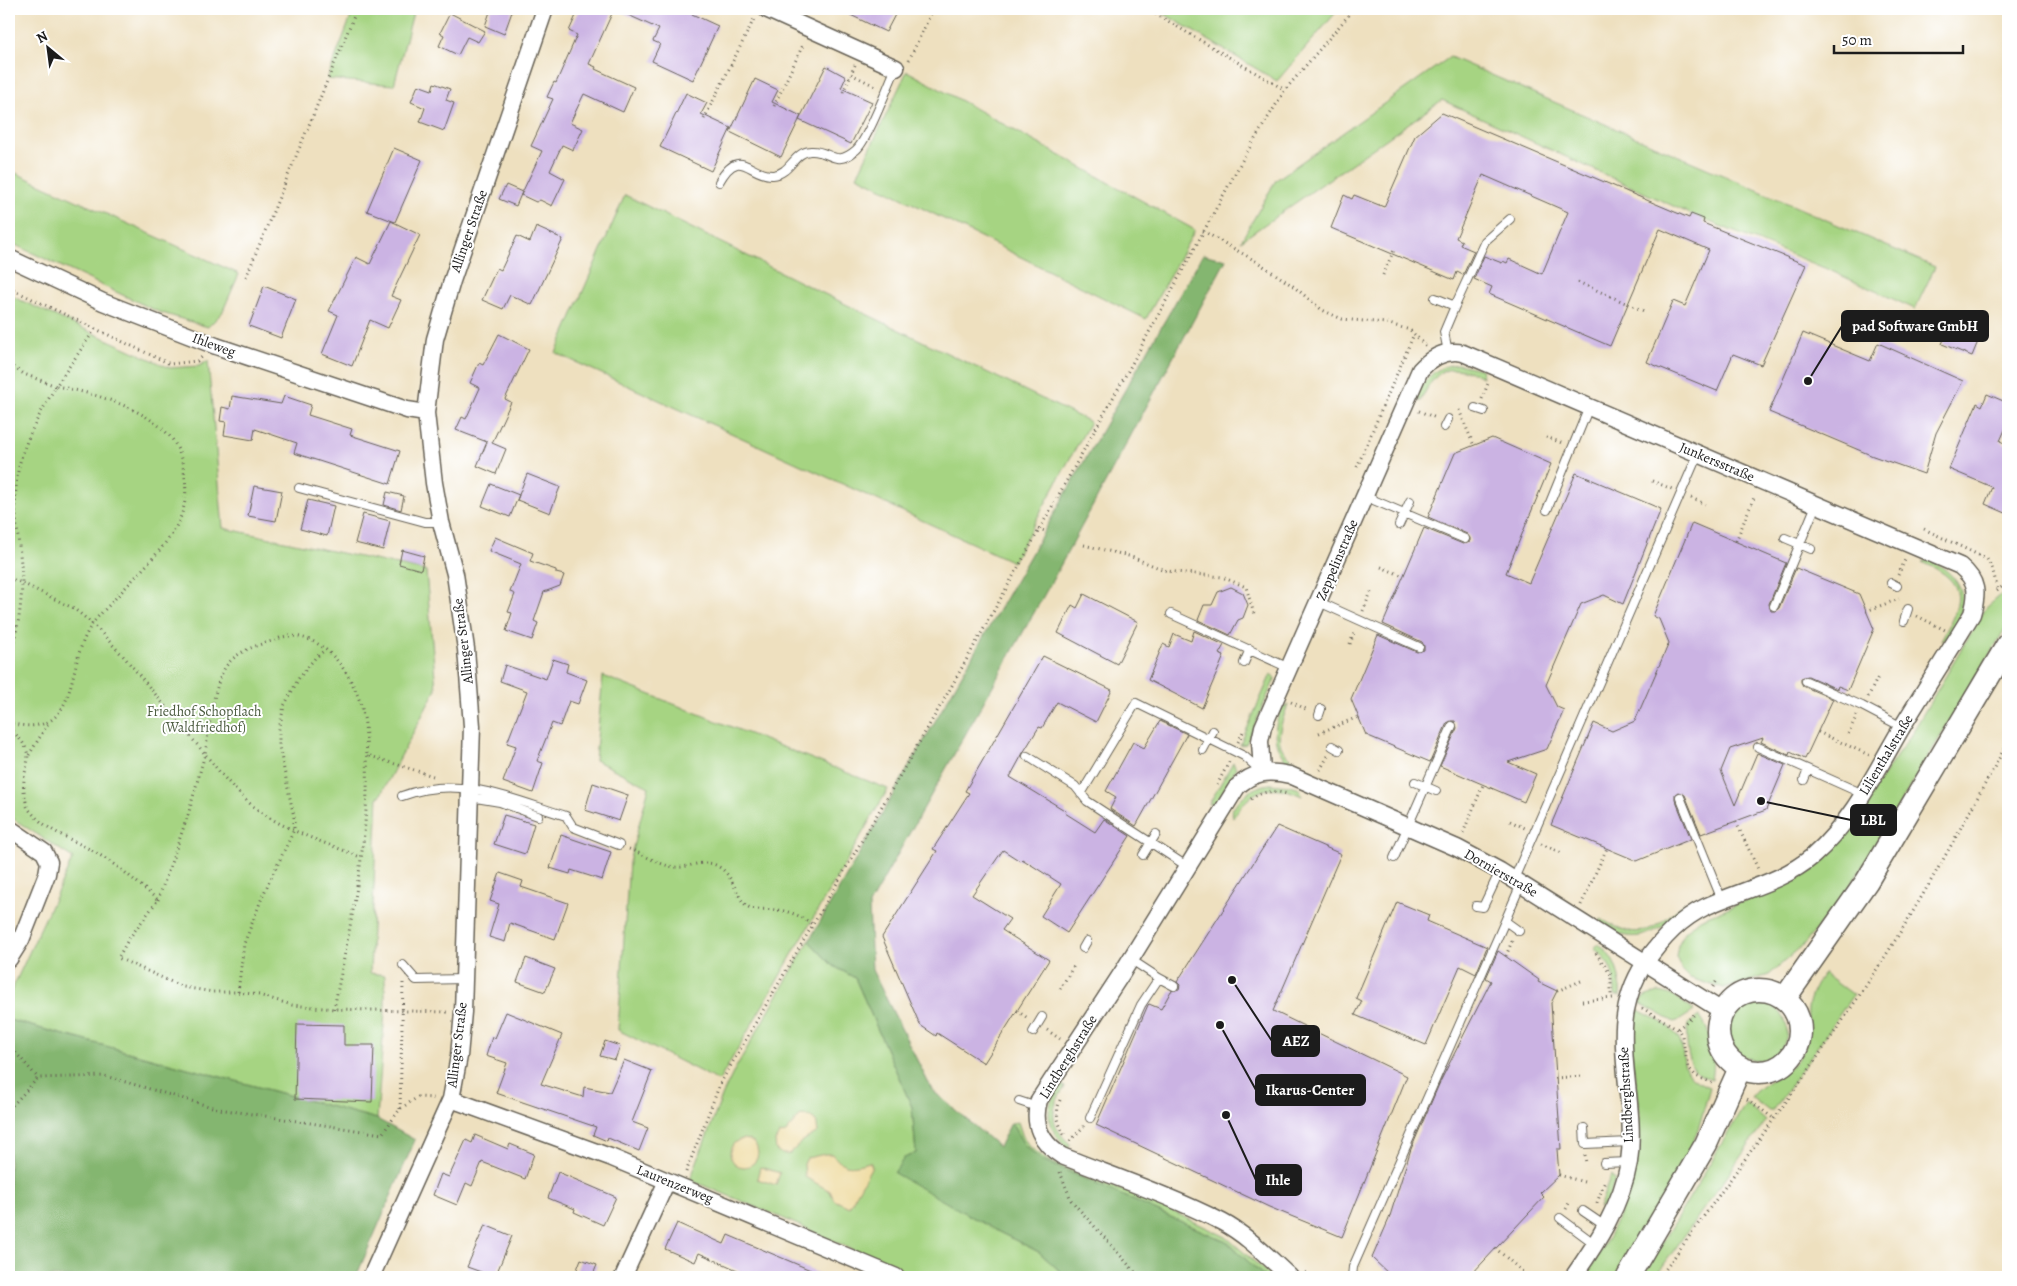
<svg xmlns="http://www.w3.org/2000/svg" width="2017" height="1286" font-family="Alegreya,serif">
<style>
.green{fill:#a6d482;stroke:#61784f}
.forest{fill:#84b670;stroke:#506946}
.sand{fill:#eeda9e;stroke:#857b5d}
.building{fill:#cbb3e3}
.lines{fill:none;stroke-linecap:round;stroke-linejoin:round}
.lane-casing{stroke:#666155;stroke-width:10}
.street-casing{stroke:#666155;stroke-width:19}
.secondary-casing{stroke:#666155;stroke-width:25}
.path{stroke:#666155;stroke-width:3;stroke-dasharray:1 4;stroke-linecap:butt}
.lane{stroke:#fff;stroke-width:8}
.street{stroke:#fff;stroke-width:16}
.secondary{stroke:#fff;stroke-width:22}
.labels{text-anchor:middle;dominant-baseline:central;stroke-width:4;stroke-linejoin:round;paint-order:stroke}
.street-label{font-size:14px;fill:#1c1c1c;stroke:#fff}
.park-label{font-size:14px;fill:#4c5c40;stroke:#fff}
.leader{fill:none;stroke:#1c1c1c;stroke-width:2}
.callout-dot{fill:#1c1c1c;stroke:#fff;stroke-width:2}
.callout{fill:#1c1c1c;stroke:#1c1c1c;stroke-width:2}
.callout-label{font-size:15px;text-anchor:middle;font-weight:bold;fill:#fff}
</style>
<rect width="100%" height="100%" fill="#fff"/>
<filter id="ink" filterUnits="userSpaceOnUse"><feTurbulence type="fractalNoise" baseFrequency=".02" numOctaves="2"/><feDisplacementMap in="SourceGraphic" scale="10" xChannelSelector="R" yChannelSelector="G"/><feConvolveMatrix kernelMatrix="1 2 1 2 8 2 1 2 1" color-interpolation-filters="sRGB"/></filter>
<filter id="wash" filterUnits="userSpaceOnUse"><feTurbulence type="fractalNoise" baseFrequency=".0096" numOctaves="4" result="noise"/><feDisplacementMap in="SourceGraphic" scale="20" xChannelSelector="R" yChannelSelector="G"/><feGaussianBlur stdDeviation="1.12" result="paint"/><feColorMatrix in="noise" values="0 0 0 0 0 0 0 0 0 0 0 0 0 0 0 0 0 1.4 0 .05"/><feComposite in="paint" operator="in"/></filter>
<g filter="url(#wash)">
<rect width="100%" height="100%" fill="#eee0bf"/>
<path class="green" d="M354,9H414L394,85L327,79Z
M1156,9H1339L1277,81Z
M1450,57L1935,267L1915,309L1827,269L1695,216L1442,100L1241,241L1276,180Z
M907,71L1195,230L1146,319L857,176Z
M9,170L239,274L222,313L208,327L159,312L9,242Z
M625,195L808,286L1090,422L1013,562L556,353Z
M9,295L170,368L199,366L208,361L223,528L426,571L436,689L380,796H378L370,973L385,975V1010L377,1119L9,1020V996L73,858L9,816Z
M1458,364L1481,369L1483,377C1447,361 1436,369 1420,402L1416,396C1426,378 1435,366 1458,364Z
M1930,559C1965,580 1971,601 1951,636L1941,640C1963,602 1969,582 1922,562Z
M2008,589V624L1845,895L1804,944L1769,975L1724,989L1690,978L1682,970L1676,957L1678,945L1685,932L1700,919L1782,886L1810,869L1832,850L1909,738L1986,608Z
M1271,674L1275,679L1246,744L1240,745Z
M603,676L888,789L719,1081L618,1030L629,862L649,787L595,760Z
M1288,705C1272,745 1277,753 1314,772L1306,774C1277,759 1268,740 1281,709Z
M1233,762L1236,768L1216,804H1209Z
M1270,784L1290,786L1300,789L1302,796C1270,781 1251,789 1233,818L1232,810C1242,795 1252,787 1270,784Z
M1686,902L1685,910C1654,933 1638,948 1600,925L1601,919C1643,944 1653,929 1686,902Z
M809,941L832,965L855,978L912,1107L916,1153L995,1230L1039,1252L1062,1273L1064,1277H913L778,1216L690,1180L723,1094L735,1069Z
M1599,944C1615,959 1621,973 1620,996L1615,995C1615,974 1610,961 1594,948Z
M1823,973L1853,995L1773,1111H1769L1751,1097C1767,1076 1793,1075 1804,1048C1810,1036 1807,1022 1808,1009C1809,996 1817,984 1823,973Z
M1658,992C1672,993 1683,1002 1694,1011L1680,1020L1674,1022L1640,1003L1644,997Z
M1729 1031a29 29 0 1 1 58 0a29 29 0 1 1-58 0Z
M1637,1009C1648,1016 1665,1022 1674,1032C1693,1051 1669,1073 1710,1087L1698,1130L1677,1178L1620,1277H1585C1621,1219 1644,1173 1639,1103C1637,1080 1629,1058 1632,1035C1632,1026 1635,1017 1637,1009Z
M1699,1016C1712,1032 1716,1059 1712,1080C1706,1077 1699,1076 1695,1071C1687,1061 1685,1035 1688,1024Z
M1060,1084L1065,1087C1049,1109 1050,1126 1070,1144L1068,1149C1046,1128 1043,1109 1060,1084Z
M1746,1103L1766,1121L1655,1277H1642Z
M1018,1122L1023,1137L1029,1146L1047,1160L1089,1178L1153,1202L1226,1237L1272,1277H1265L1227,1242L1042,1160L1025,1146L1011,1123Z
M1611,1175L1615,1180L1607,1204L1599,1208Z"/>
<path class="forest" d="M1203,254L1226,260L1052,581L869,905L872,970L932,1090L999,1147L1011,1123L1025,1146L1042,1160L1227,1242L1265,1277H1064L1062,1273L1039,1252L995,1230L894,1173L904,1158L916,1153L912,1107L855,978L832,965L809,941Z
M9,1020L377,1119L415,1140L356,1277H9Z"/>
<path class="sand" d="M802,1115L811,1117L816,1121L818,1132L801,1142L790,1154H782L776,1150L775,1141L779,1134L786,1133L795,1121Z
M730 1153a14 14 0 1 1 28 0a14 14 0 1 1-28 0Z
M825,1154H832C845,1170 852,1166 870,1162L872,1166L849,1207L834,1200L830,1191L805,1177L804,1164L807,1158Z
M760,1167L780,1173L776,1185L757,1179Z"/>
<g id="blocks">
<path class="building" d="M491,9H513L504,34L485,26Z
M579,9H614L589,64L596,67L595,69L634,87L623,112L584,94L570,123L583,129L573,150L562,145L550,171L565,179L552,206L540,200L536,202L521,195L542,151L531,146L553,99L547,97L554,82L556,83L577,35L569,31Z
M615,9H681L718,26L693,80L652,61L660,44L653,41L659,29Z
M838,9H898L886,32Z
M450,13L485,31L478,42L467,37L458,55L439,46L444,35L440,33Z
M826,66L846,77L841,88L872,102L851,144L799,120Z
M755,79L778,90L772,102L801,116L781,157L730,132Z
M434,83L450,89L446,100L454,103L444,131L420,122L425,108L411,102L418,85L432,90Z
M686,93L707,103L701,114L731,128L711,171L660,147Z
M1442,113L1689,218L1691,214L1704,219L1703,223L1806,265L1761,365L1733,354L1717,391L1647,362L1673,301L1685,306L1709,250L1660,229L1610,346L1489,294L1492,287L1474,279L1484,256L1502,263L1503,261L1507,263L1509,259L1542,274L1568,212L1483,175L1456,238L1462,241L1460,245L1474,251L1463,275L1457,272L1454,280L1331,228L1344,195L1352,199L1354,195L1384,207L1415,136Z
M394,148L422,160L395,222L367,211Z
M506,185L522,192L516,206L499,199Z
M391,221L420,235L391,296L401,300L388,328L370,320L352,366L322,354L338,315L329,311L356,257L370,264Z
M536,227L563,239L532,305L510,295L503,309L482,300L497,268L501,270L517,236L530,242Z
M264,286L296,299L281,338L249,326Z
M1949,327L1979,339L1972,356L1942,344Z
M1803,333L1870,361L1878,343L1963,381L1936,433L1924,474L1873,456L1769,412Z
M499,334L529,349L505,399L511,402L492,443L506,449L496,474L477,466L487,442L456,430L462,417L466,419L480,388L470,383L479,363L483,365Z
M1987,394L2008,403V423L2000,441L2008,445V514L1985,504L1992,487L1949,469L1977,403L1982,406Z
M232,396L281,404L284,396L311,405L308,415L352,429L350,435L400,451L390,484L294,453L297,443L255,429L253,440L224,435L226,422L220,421L222,407L230,409Z
M1492,438L1551,464L1506,573L1529,583L1576,473L1661,509L1623,604L1604,595L1581,604L1546,685L1557,707L1564,710L1547,749L1508,762L1536,774L1524,802L1440,766L1457,728L1455,721H1451L1447,723L1430,762L1366,735L1351,699L1378,635L1417,652L1424,650V646L1422,642L1383,624L1424,528L1463,544L1470,542V538L1467,534L1428,517L1455,453Z
M527,474L560,487L550,513L517,500Z
M491,484L519,495L510,517L482,506Z
M254,486L282,491L276,521L248,516Z
M387,492L404,496L401,510L384,505Z
M308,500L334,506L327,536L300,529Z
M363,514L390,521L383,550L355,543Z
M1692,523L1786,563L1769,604L1771,611H1775L1779,608L1796,568L1859,594L1874,629L1848,690L1838,686L1837,689L1808,676L1801,678V682L1803,686L1833,699L1805,759L1790,752L1789,755L1761,742L1763,738L1730,749L1721,771L1735,805L1757,753L1785,765L1766,810L1701,834L1685,795L1678,792L1675,794V799L1691,839L1637,861L1551,825L1594,723L1612,731L1635,721L1669,643L1659,619L1653,616Z
M495,537L533,553L530,561L556,570V573L564,575L560,586L544,592L534,621L538,623L532,640L506,631L512,613L508,612L515,594L510,592L521,564L489,551Z
M402,550L424,556L421,570L399,564Z
M1231,587L1243,593L1248,605L1243,618L1238,620L1230,635L1198,620L1204,605H1212L1218,592Z
M1084,594L1138,622L1117,664L1058,633L1072,605L1077,608Z
M1194,631L1224,645L1219,654L1224,656L1202,708L1148,680L1163,644L1169,647L1174,634L1191,641Z
M1043,656L1112,690L1096,722L1057,702L1042,728L1039,727L1023,753L1010,777L1066,811L1065,813L1095,832L1104,819L1130,836L1067,933L1041,916L1061,884L1022,859L1020,861L1003,850L972,895L1010,919L1002,930L1049,960L984,1063L937,1033L936,1036L920,1025L882,937L937,851L933,849L969,793L965,791Z
M553,659L568,664L566,672L587,680L578,704L569,701L560,726L552,723L537,761L543,763L533,793L503,782L516,746L507,743L527,691L500,681L505,665L546,679Z
M1160,721L1187,734L1136,826L1110,809L1116,797L1106,791L1133,742L1144,748Z
M593,783L628,795L619,821L585,810Z
M504,815L534,824L525,854L494,844Z
M1277,826L1341,854L1273,1011L1407,1076L1342,1237L1269,1207L1096,1125L1148,1005L1149,1004L1161,1009L1171,991L1179,989L1180,985L1177,982Z
M561,835L611,852L602,880L571,870L570,874L550,868Z
M500,873L523,881L521,887L568,903L555,939L510,923L505,942L489,937L499,904L490,901Z
M1397,902L1429,915L1427,921L1487,947L1476,974L1460,966L1426,1045L1355,1015L1362,1001L1356,998Z
M1498,951L1539,980L1538,982L1557,991L1551,1003L1561,1149H1557L1559,1175L1540,1193L1544,1197L1469,1277H1392L1372,1258L1389,1219L1411,1149L1440,1082L1491,981L1486,978Z
M526,958L555,969L545,992L517,982Z
M506,1012L562,1035L541,1084L583,1097L584,1087L610,1092L624,1060L652,1071L632,1122L648,1128L639,1151L608,1138L607,1141L593,1135L596,1127L496,1093L507,1063L486,1056L492,1037L495,1038Z
M297,1024L344,1025V1045H374L372,1102L295,1099Z
M605,1041L620,1046L615,1060L600,1056Z
M475,1135L508,1149L510,1144L534,1154L525,1179L482,1162L472,1186L466,1183L457,1205L433,1195L441,1174L449,1177L466,1140L472,1143Z
M558,1172L616,1197L603,1225L574,1212L575,1209L548,1198Z
M677,1223L724,1244L728,1235L827,1277H753L699,1253L695,1262L665,1249Z
M485,1225L512,1236L495,1277L467,1267Z
M581,1259L597,1265L592,1277H574Z"/>
</g>
</g>
<g filter="url(#ink)">
<use href="#blocks" fill-opacity="0" stroke="#666155" stroke-width="1"/>
<g class="lines">
<g class="lane-casing">
<path id="lane" d="M719,182C740,145 749,176 773,175C790,174 794,152 810,151C830,149 834,169 856,150C868,140 888,85 896,68
M1435,298L1455,306L1444,332L1448,352
M1455,306L1485,241L1510,219
M1475,408L1484,411
M1444,427L1448,419
M299,488L425,522H441
M1364,496L1465,539
M1547,510L1589,407
M1399,525L1410,501
M1785,538L1811,549
M1891,583L1897,586
M1319,602L1419,647
M1774,606L1816,505
M1171,614L1289,668
M1904,621L1908,609
M1244,663L1250,649
M1806,681L1862,706L1902,727
M1319,715L1321,709
M1332,746L1339,750
M1758,747L1863,794
M1203,750L1213,731
M1027,756L1075,786L1087,801L1188,867
M1804,780L1808,770
M1415,782L1436,791
M1081,794L1136,703L1244,756L1261,771
M402,796C459,774 511,799 566,816L573,827L619,845
M470,797L500,802L538,816
M1680,797L1722,900
M1143,855L1156,834
M1394,858L1452,726
M1514,879L1698,454
M1476,906L1483,907L1500,871
M1519,931L1505,921L1521,884
M1083,948L1087,941
M1130,959L1159,978L1174,986
M403,965L416,980L464,979
M1033,1032L1042,1017
M1019,1101L1037,1107
M1090,1118L1141,1005L1159,978
M1584,1128L1585,1144L1630,1142
M1604,1163L1629,1162
M1583,1211L1605,1226
M1560,1218L1595,1244
M1352,1277L1353,1267L1505,921"/>
</g>
<g class="street-casing">
<path id="street" d="M766,9L896,68
M9,258L103,302L216,346L407,410L426,413
M1262,772L1260,741L1263,727L1420,370C1431,358 1445,349 1463,353L1960,566C1978,581 1978,593 1972,614C1949,652 1925,689 1902,727C1876,771 1853,821 1813,856C1781,883 1741,890 1705,907C1680,919 1660,941 1645,963C1602,1027 1639,1093 1629,1162C1622,1204 1597,1243 1573,1277
M9,828L44,852L49,862L47,874L21,940L9,959
M451,1099L610,1157L896,1277
M371,1277L451,1099L459,1056L463,1012L472,726L466,649L455,574L441,522L434,483L426,413L435,339L452,281L545,9
M623,1277L667,1181
M1290,1277C1269,1258 1247,1235 1222,1222C1171,1196 1115,1177 1062,1156C1041,1143 1032,1124 1039,1100L1122,973L1237,787C1253,772 1268,770 1290,775L1457,848L1500,871L1722,1011"/>
</g>
<g class="secondary-casing">
<path id="secondary" d="M1718 1031a41 41 0 1 1 82 0a41 41 0 1 1-82 0Z
M1785,998L1867,881L2008,644
M1628,1277L1706,1144L1740,1068"/>
</g>
<path class="path" d="M1147,9L1285,90
M909,60L933,9
M855,65L851,74L875,86
M843,92L851,74
M774,106L804,43
M704,119L754,19
M1203,231L1259,263L1293,286L1322,310L1342,319L1386,323L1410,330L1426,346
M1383,275L1394,250
M246,277L357,9
M1578,282L1644,311
M9,288L170,364L197,361L202,357
M9,365L24,374L56,386L95,329
M1482,399L1489,381
M1459,410L1474,446
M1419,411L1436,418
M1546,437L1562,443
M1357,467L1414,334
M1652,481L1672,489
M1691,498L1705,504
M1038,529L1045,531
M1924,529L1987,559L1992,568L1998,590
M1736,541L1755,495
M1084,545L1129,556L1167,571L1222,577L1246,587L1254,614
M1381,567L1403,576
M1898,575L1905,560
M9,578L22,583L73,608L92,623L125,658L205,754C209,731 213,685 226,666C238,651 254,646 272,641C277,639 284,636 290,636C330,636 357,682 364,717C366,729 366,742 367,755
M1997,591L2008,582
M1363,611L1371,592
M1866,611L1899,599
M1917,616L1945,630
M1350,644L1355,630
M9,655C18,633 21,608 22,584C22,552 13,520 16,488C18,450 37,419 56,386C93,393 148,408 172,439C180,450 183,465 185,478C188,502 182,519 169,538C152,561 132,580 113,601C104,611 93,620 87,633C65,675 79,740 9,723
M1868,697L1878,677
M1291,702L1308,710
M9,728C44,759 18,763 25,797C26,800 26,805 28,808C45,832 74,839 98,854C120,867 139,884 158,900L128,940L118,958L183,987L213,992H238L259,995L292,1005L334,1009L447,1012
M1818,732L1869,755
M1319,733L1358,717
M1848,734L1857,715
M1238,742L1244,730
M29,755L49,722
M1320,770L1328,756
M1217,785L1229,762
M1251,799C1262,791 1274,790 1287,794
M1510,821L1525,828
M1736,822L1758,869
M1463,833L1483,785
M1541,844L1562,853
M629,849C646,855 664,869 682,867C695,865 708,859 719,867C736,877 737,904 751,908C759,910 769,909 777,910C791,911 802,917 812,924
M158,900L188,815L205,754C221,774 237,794 258,810C288,832 327,843 360,857
M1581,905L1607,848
M1596,953L1611,975V997
M1506,956L1512,941
M1713,987L1718,979
M1060,989L1075,964
M1557,991L1581,981
M238,992L244,944L263,895L294,830V817L279,746V729L284,706L299,678L315,658L325,650
M1582,1001L1613,998
M1642,1008L1678,1029L1682,1036L1688,1067L1696,1076L1712,1083
M334,1009C350,925 370,840 367,755L433,776
M1017,1011L1029,1019
M1678,1029L1696,1013
M1047,1030L1060,1039
M9,1045L38,1078
M1555,1078L1582,1076
M1747,1099L1773,1118
M1060,1100C1055,1113 1058,1124 1065,1136
M9,1109L38,1078L105,1076L219,1109L382,1134L400,1109L418,1097L434,1098
M400,1109L403,983
M1070,1141L1084,1126
M1585,1155L1586,1164
M686,1172L720,1084L945,698L1128,371L1244,157L1285,90L1354,9
M1060,1172L1071,1200L1135,1272V1277
M1559,1175L1584,1182
M1597,1203L1605,1181
M1566,1209L1569,1203
M1495,1248L1523,1272
M1305,1272L1311,1277
M1660,1277C1736,1171 1815,1065 1886,955C1930,886 1969,813 2008,742"/>
<use href="#lane" class="lane"/>
<use href="#street" class="street"/>
<use href="#secondary" class="secondary"/>
</g>
</g>
<g class="labels">
<g class="street-label">
<text transform="translate(469 231) rotate(-71)">Allinger Straße</text>
<text transform="translate(214 345) rotate(20)">Ihleweg</text>
<text transform="translate(1717 462) rotate(23)">Junkersstraße</text>
<text transform="translate(1337 560) rotate(-67)">Zeppelinstraße</text>
<text transform="translate(463 641) rotate(-97)">Allinger Straße</text>
<text transform="translate(1886 755) rotate(-59)">Lilienthalstraße</text>
<text transform="translate(1501 873) rotate(30)">Dornierstraße</text>
<text transform="translate(457 1045) rotate(-83)">Allinger Straße</text>
<text transform="translate(1068 1057) rotate(-58)">Lindberghstraße</text>
<text transform="translate(1626 1095) rotate(-93)">Lindberghstraße</text>
<text transform="translate(675 1184) rotate(22)">Laurenzerweg</text>
</g>
<g class="park-label">
<text x="204" y="711">Friedhof Schopflach<tspan x="204" dy="16">(Waldfriedhof)</tspan></text>
</g>
</g>
<path class="leader" d="M1808 381L1842 326M1761 801L1851 820M1232 980L1272 1041M1220 1025L1256 1090M1226 1115L1256 1180"/>
<g class="callout-dot">
<circle cx="1808" cy="381" r="5"/>
<circle cx="1761" cy="801" r="5"/>
<circle cx="1232" cy="980" r="5"/>
<circle cx="1220" cy="1025" r="5"/>
<circle cx="1226" cy="1115" r="5"/>
</g>
<g class="callout">
<rect x="1842" y="311" width="146" height="30" rx="5"/>
<rect x="1851" y="805" width="45" height="30" rx="5"/>
<rect x="1272" y="1026" width="47" height="30" rx="5"/>
<rect x="1256" y="1075" width="109" height="30" rx="5"/>
<rect x="1256" y="1165" width="45" height="30" rx="5"/>
</g>
<g class="callout-label">
<text x="1915" y="331">pad Software GmbH</text>
<text x="1873" y="825">LBL</text>
<text x="1296" y="1046">AEZ</text>
<text x="1310" y="1095">Ikarus-Center</text>
<text x="1278" y="1185">Ihle</text>
</g>
<rect width="2017" height="1286" fill="none" stroke="#fff" stroke-width="30"/>
<g transform="translate(48 48) rotate(331)" stroke="#ffffff" stroke-width="4" paint-order="stroke">
<path d="M0-4L9 19L0 12L-9 19Z" fill="#1c1c1c"/>
<text y="-8" font-size="14" font-weight="bold" text-anchor="middle" fill="#1c1c1c">N</text>
</g>
<path d="M1834 45v8h129v-8" fill="none" stroke="#1c1c1c" stroke-width="2.5"/>
<text x="1842" y="45" font-size="15" fill="#1c1c1c" stroke="#ffffff" stroke-width="4" paint-order="stroke">50 m</text>
</svg>
